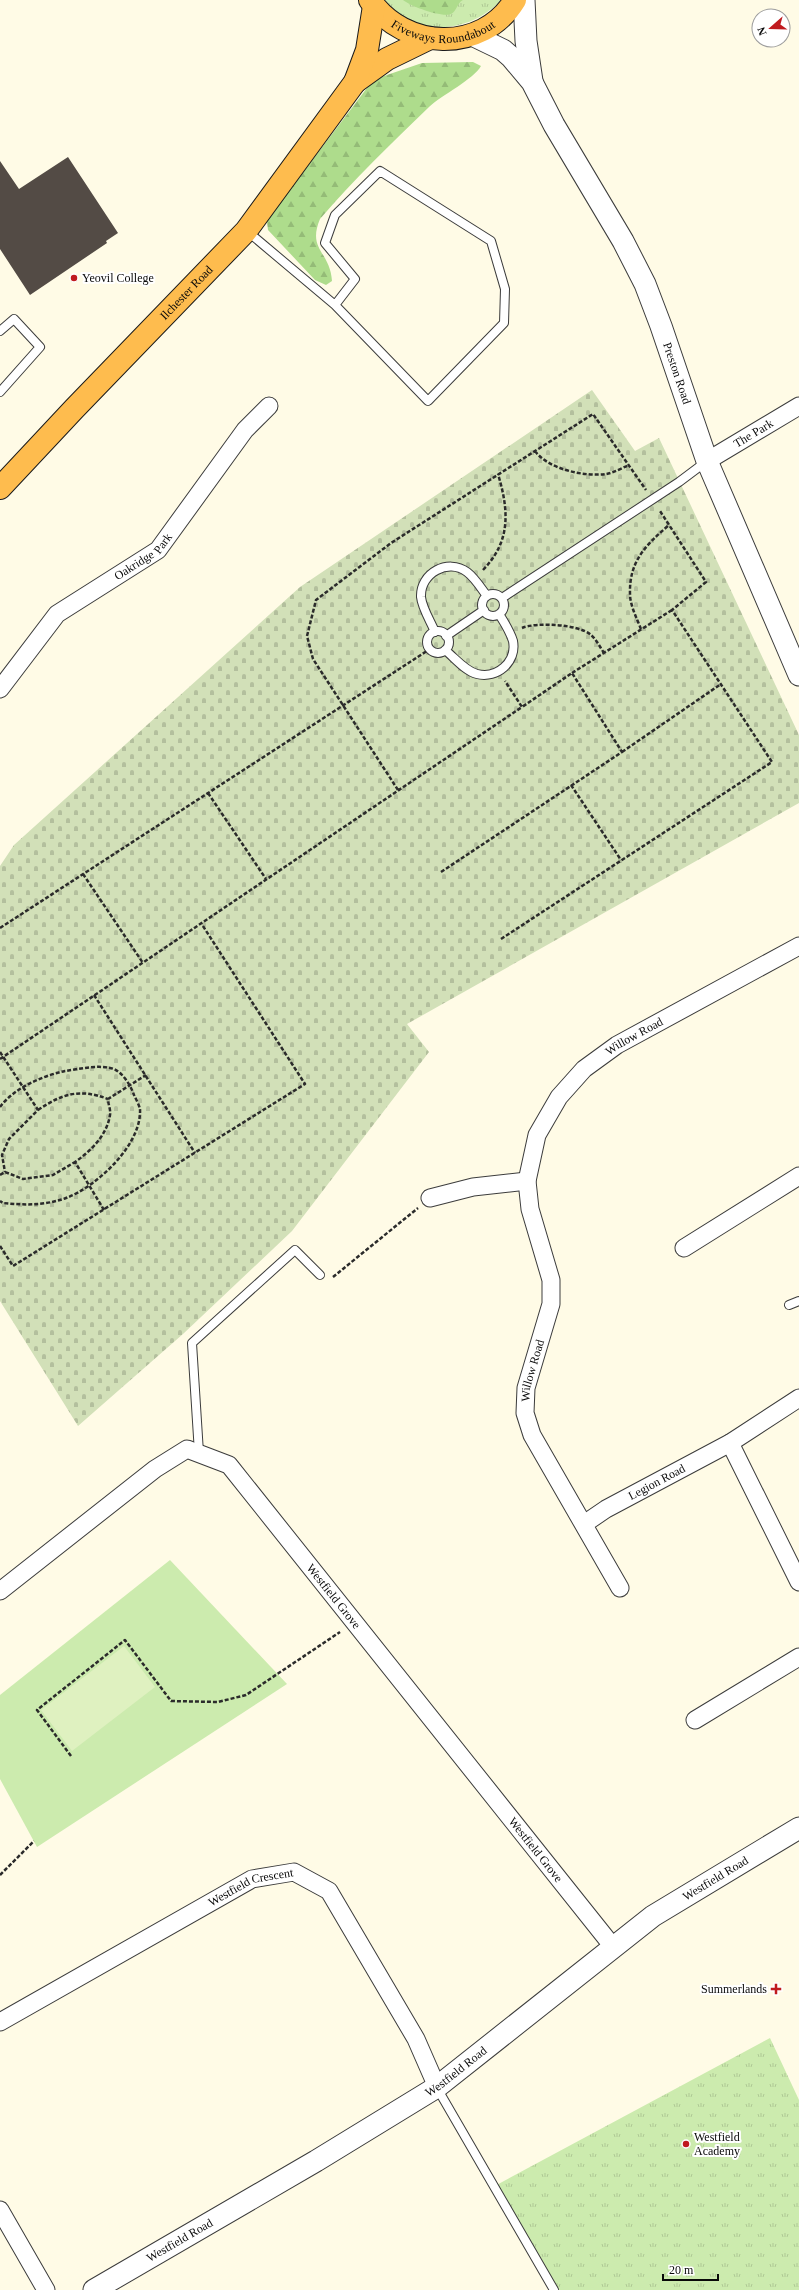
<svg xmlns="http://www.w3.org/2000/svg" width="799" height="2290" font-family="Georgia,serif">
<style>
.grass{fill:url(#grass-tufts)}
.forest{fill:url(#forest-firs)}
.cemetery{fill:url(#cemetery-stones)}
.park{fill:#ccebae}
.pitch{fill:#dff1c0}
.building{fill:#534b45}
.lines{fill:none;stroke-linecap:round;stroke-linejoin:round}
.service-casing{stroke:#3c3c3c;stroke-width:10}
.minor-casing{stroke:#3c3c3c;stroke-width:19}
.tertiary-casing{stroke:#3c3c3c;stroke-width:23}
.trunk-casing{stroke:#1a1a1a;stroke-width:24}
.path{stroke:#2b2b2b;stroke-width:2.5;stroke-dasharray:4 2;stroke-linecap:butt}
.service{stroke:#fff;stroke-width:8}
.minor{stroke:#fff;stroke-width:17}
.tertiary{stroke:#fff;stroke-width:21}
.trunk{stroke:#febc4e;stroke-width:22}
.poi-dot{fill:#c01a1e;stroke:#fff;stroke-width:1.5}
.labels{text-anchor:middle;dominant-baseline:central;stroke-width:4;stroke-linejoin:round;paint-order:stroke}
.street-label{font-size:12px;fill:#090909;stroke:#fff}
.poi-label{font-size:12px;fill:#090909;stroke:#fff;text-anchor:start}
</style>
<defs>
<pattern id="grass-tufts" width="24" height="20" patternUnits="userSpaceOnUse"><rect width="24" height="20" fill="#ccebae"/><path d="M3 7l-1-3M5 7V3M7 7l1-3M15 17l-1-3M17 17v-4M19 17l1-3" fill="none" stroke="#aec894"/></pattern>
<pattern id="forest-firs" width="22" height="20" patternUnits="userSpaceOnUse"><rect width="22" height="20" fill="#aedc8c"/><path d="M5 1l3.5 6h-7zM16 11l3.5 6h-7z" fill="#94bb77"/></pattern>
<pattern id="cemetery-stones" width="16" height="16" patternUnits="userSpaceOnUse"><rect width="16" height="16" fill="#d2e0b8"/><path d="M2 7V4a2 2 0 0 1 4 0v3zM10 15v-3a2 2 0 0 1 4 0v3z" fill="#b3bf9d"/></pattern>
</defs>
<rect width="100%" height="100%" fill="#fffbe6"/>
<path class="grass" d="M385,0H501C470,34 416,38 385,0Z
M770,2038L799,2100V2290H555L491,2188Z"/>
<path class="forest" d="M403,0H463C457,3 457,11 451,14C442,18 410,6 403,0Z
M473,62L481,66C474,79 442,95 429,107C392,143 354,179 320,219C307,250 330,251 332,281L326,285L315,280L268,230L267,222L270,216L370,84L384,76L422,63Z"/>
<path class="cemetery" d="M592,390L635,451L659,438L799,735V803L407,1024L429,1052L292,1231L183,1334L78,1426L0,1301V866L14,845L300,587Z"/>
<path class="park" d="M170,1560L287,1684L37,1847L0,1779V1695Z"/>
<path class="pitch" d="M124,1646L155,1687L72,1751L41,1710Z"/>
<path class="building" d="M68,157L118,233L106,241L107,243L30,295L0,249V161L19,189Z"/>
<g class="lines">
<g class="service-casing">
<path id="service" d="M247,231L335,305L428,401L504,323L505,289L491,241L380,171L335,215L325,243L355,279L335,305
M0,331L14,319L40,347L0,392
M482 605a11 11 0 1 1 22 0a11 11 0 1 1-22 0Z
M502,598L679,482L707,461
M427 642a11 11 0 1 1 22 0a11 11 0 1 1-22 0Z
M435,632C431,622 422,608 421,597C420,573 448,558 467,572C475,578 481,588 487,596
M446,636L484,610
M445,650C455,658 465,671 477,674C497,679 517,662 513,641C510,631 504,622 499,614
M789,1305L799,1301
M199,1453L192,1343L295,1250L320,1275
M437,2088L554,2290"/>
</g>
<g class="minor-casing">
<g id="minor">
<path id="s1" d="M707,461L799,406"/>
<path id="s2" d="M0,689L57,614L158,550L245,430L269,406"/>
<path d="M430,1198L473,1187L527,1181"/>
<path d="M684,1248L799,1176"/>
<path d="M730,1443L799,1582"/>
<path id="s3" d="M584,1524L606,1509L730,1443L799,1398"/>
<path id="s4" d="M620,1588L532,1435L525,1413L526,1388L551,1304V1280L530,1209L527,1181L537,1135L559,1097L584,1069L617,1045L799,946"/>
<path id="s5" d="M0,1591L155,1469L187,1449L229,1465L614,1948"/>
<path d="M695,1720L799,1657"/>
<path id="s6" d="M0,2022L252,1879L294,1872L329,1891L416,2039L437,2087"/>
<path d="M0,2210L46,2290"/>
</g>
</g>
<g class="tertiary-casing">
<g id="tertiary">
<path d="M524,0L526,41L532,81"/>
<path id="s7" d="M472,35L503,50L511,57L532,82L554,125L623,241L645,284L661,326L707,461L799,675"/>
<path id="s8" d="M94,2290L316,2161L437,2087L653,1916L799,1828"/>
</g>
</g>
<g class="trunk-casing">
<g id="trunk">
<path id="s9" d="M370,0C404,50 482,54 515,0"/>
<path d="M355,82L387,59L430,38"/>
<path id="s10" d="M0,488L74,409L246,231L355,82L367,50L374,6"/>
</g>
</g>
<path class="path" d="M535,451C548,469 584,477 606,474C613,473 622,468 629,465
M483,570C511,541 509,511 498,474
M522,628C536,622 579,624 591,635C596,639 600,647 604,653
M641,629C637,619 630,605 630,594C629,561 646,545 669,525
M572,673L672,610
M622,752L721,684
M571,785L621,860
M398,790L313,659L307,636L316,600L391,543L593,414L646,490
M208,793L266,879
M441,872L622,752L572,673L522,707
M83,874L143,963
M0,928L430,649
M501,939L772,762L672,610L706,582L660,511
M94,995L195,1153
M0,1052L38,1110L9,1139L2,1155L5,1172
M0,1059L522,707L505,681
M0,1107C14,1088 42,1076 65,1071C80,1069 99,1064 114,1069C123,1073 131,1086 134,1095C136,1099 139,1105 140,1109C142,1145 96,1187 66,1198C44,1206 24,1205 3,1203L0,1201
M38,1110C62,1094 79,1088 108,1099
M0,1175L5,1172L23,1179L53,1175L75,1162
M104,1210L75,1162C91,1151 107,1135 110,1115C111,1110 108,1104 108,1099L146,1075
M0,1246L13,1266L305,1084L201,923
M333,1277L418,1208
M71,1756L37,1710L125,1640L171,1701L218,1702L246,1695L340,1632
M0,1875L34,1841"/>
<use href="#service" class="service"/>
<use href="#minor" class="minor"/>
<use href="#tertiary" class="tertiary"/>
<use href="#trunk" class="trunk"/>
</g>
<g class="poi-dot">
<circle cx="74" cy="278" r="4"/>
<path d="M774 1983h4v4h4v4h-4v4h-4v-4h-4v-4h4z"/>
<circle cx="686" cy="2144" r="4"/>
</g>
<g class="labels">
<g class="street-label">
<text stroke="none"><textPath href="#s9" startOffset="86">Fiveways Roundabout</textPath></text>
<text stroke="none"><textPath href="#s10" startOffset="270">Ilchester Road</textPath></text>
<text stroke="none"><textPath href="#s7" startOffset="404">Preston Road</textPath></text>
<text stroke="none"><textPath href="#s1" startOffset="54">The Park</textPath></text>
<text stroke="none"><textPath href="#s2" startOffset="198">Oakridge Park</textPath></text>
<text stroke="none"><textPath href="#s4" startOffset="627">Willow Road</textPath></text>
<text stroke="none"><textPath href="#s4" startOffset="243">Willow Road</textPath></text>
<text stroke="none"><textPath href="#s3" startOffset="84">Legion Road</textPath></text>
<text stroke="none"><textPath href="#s5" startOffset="448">Westfield Grove</textPath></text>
<text stroke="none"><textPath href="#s5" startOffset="772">Westfield Grove</textPath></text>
<text stroke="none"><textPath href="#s8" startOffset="747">Westfield Road</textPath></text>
<text stroke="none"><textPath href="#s6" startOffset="286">Westfield Crescent</textPath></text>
<text stroke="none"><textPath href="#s8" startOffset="423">Westfield Road</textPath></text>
<text stroke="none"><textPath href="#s8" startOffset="99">Westfield Road</textPath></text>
</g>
<g class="poi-label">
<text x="82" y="278">Yeovil College</text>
<text x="767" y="1989" text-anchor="end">Summerlands</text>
<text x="694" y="2137">Westfield<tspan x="694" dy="14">Academy</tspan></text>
</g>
</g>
<g transform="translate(771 28) rotate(250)"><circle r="19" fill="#ffffff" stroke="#9d9d9d"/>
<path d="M0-3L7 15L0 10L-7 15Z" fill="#c01a1e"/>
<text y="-6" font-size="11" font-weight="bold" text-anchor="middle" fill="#090909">N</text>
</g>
<path d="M663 2274v6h55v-6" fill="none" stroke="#090909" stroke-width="2"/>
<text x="669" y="2274" font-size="12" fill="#090909" stroke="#ffffff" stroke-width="3" paint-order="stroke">20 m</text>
</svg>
